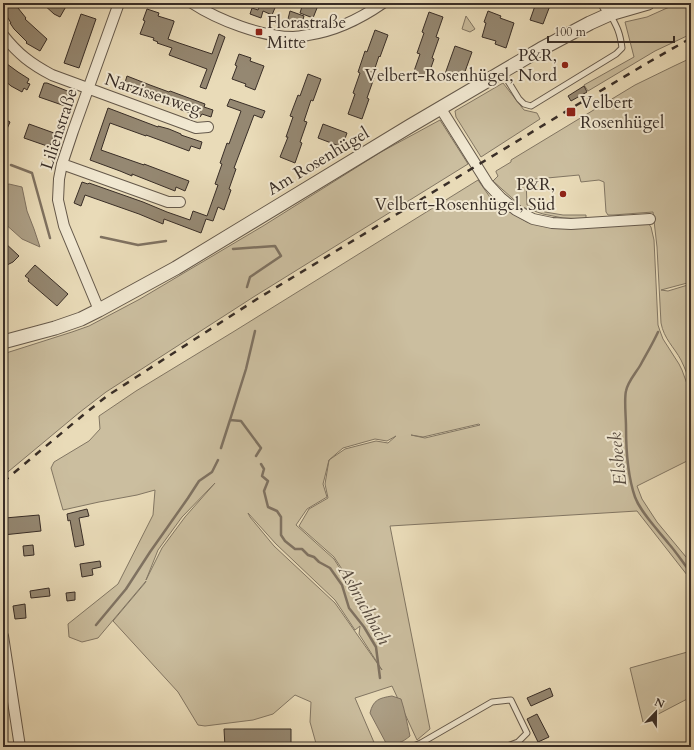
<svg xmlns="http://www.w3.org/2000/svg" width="694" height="750" font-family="Cardo,serif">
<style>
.green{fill:#cbbe9f;stroke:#827663;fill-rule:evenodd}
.water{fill:#ada087;stroke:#7f7261}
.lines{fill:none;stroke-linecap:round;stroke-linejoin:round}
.stream{stroke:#7f7261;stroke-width:2.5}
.building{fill:#958872;stroke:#392e27}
.service-casing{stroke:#65594b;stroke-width:7}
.minor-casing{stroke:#65594b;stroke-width:12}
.tertiary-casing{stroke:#65594b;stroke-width:15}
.service{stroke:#f1e8d1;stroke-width:5}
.minor{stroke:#f1e8d1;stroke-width:10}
.tertiary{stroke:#f1e8d1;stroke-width:13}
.rail{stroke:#392e27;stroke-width:2.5;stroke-dasharray:7 7;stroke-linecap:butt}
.poi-dot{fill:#8f2418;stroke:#f1e8d1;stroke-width:1.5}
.labels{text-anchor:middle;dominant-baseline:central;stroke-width:4;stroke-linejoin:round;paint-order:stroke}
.poi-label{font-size:17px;fill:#392e27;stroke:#f1e8d1;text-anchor:start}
.street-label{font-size:17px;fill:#392e27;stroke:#f1e8d1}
.water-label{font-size:18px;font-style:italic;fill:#564a3f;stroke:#f1e8d1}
</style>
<rect width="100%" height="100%" fill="#e9dbb8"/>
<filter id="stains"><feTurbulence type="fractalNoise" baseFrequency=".005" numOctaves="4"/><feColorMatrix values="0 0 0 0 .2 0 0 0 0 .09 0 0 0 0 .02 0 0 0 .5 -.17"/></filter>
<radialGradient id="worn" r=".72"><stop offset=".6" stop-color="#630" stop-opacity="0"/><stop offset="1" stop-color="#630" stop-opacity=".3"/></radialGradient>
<path class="green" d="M681,3H691V34L655,51L588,91L584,85L634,57L625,22L647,17L676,4Z
M466,16L475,29L470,32L462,29Z
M691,58V282L661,290L668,291L691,284V385C688,377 685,368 681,360C674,347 664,339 661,323L657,247L653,212L613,215H608L606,212L604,182L599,180L581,182L579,175L526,180L527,205L545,212L563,215H586V219L563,218L543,214L522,207L493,181L498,176L496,172V171L511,162V160L635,85L674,66Z
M503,83L524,110L537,113L540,119L481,157L456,117L455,111Z
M440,120L468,164L255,296L106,392L80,412L3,476V354L72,332L89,326L140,299L263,226L381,152Z
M478,180L494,203L527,222L582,228L648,223L651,227L654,240L658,325L660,331L663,339L679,364L682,370L691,395V459L637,486L642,499L657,522L691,563V580L637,511L390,526L430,729L417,740L392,686L355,698L376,747H317L310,722L311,702L295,695L273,714L253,720L205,726L198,725L178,692L113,621L145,583L146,581L98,638L82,642L69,637L68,624L118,584L153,515L155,490L137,495L99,502L63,510L51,468L54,462L89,441L100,429L99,416L136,391L233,332ZM479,424L480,425L425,438L411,435L423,437ZM396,436L388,443L376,441L345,449L329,460L325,484L328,498L309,509L299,526L334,557L353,586L354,595L351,586L334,559L296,525L307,509L327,497L323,484L329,460L343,448L375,439L387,441ZM215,483L185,517L162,548L146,580L158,550L182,517ZM248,513L276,544L335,600L355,630L360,626L359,634L382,670L335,603L274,546L250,517Z
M691,651V697L643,722L630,668Z"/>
<path class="water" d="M9,184L22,187L27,211L34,229L40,247L22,239L3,222V186Z
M392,696L401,699C405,711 407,723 410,736C403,742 395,746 386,743L370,713C373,700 379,698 392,696Z"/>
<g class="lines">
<path class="stream" d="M11,165L32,173L50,238
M101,237L138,245L166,241
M233,249L275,246L281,256L250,277L247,287
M255,331L246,369L230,420L241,421L261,448L256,456
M658,332C653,343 647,353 641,364C636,373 628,381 626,391C624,399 626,417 626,427C626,448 628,477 635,497C641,513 658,530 669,544C677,553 683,563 691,573
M221,448L230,420
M261,464L264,469L262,476L268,481L264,491L268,507L277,511L281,517V535L285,541L295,549H302L308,555L314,557L319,562L330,568L342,585L349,608L364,627L376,647L380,678
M96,625L126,589L150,552L188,498L199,481L212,472L218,460"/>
</g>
<path class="building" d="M3,3H14L26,18L25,19L47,39L40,51L26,43L27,42L14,29L10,23H11L3,10Z
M42,3H68L60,17L54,14Z
M261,3H277L272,15L263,11L261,18L250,14L252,8L258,10Z
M303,3H319L313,18L300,13Z
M536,3H551L543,24L530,20Z
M147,9L159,13L158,16L174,21V22L168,39L179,43L212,54L219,34L225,37L206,89L200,87L207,69L169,55L172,48L157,43L158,42L153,40L154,38L140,34L145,21L143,20Z
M290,11L304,16L302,23L288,19Z
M488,11L501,16L500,18L514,23L506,48L495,44L496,41L482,37L486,23L484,22Z
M429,12L443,17L436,37L439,38L432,58L434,59L427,79L413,74L420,54L417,53L424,33L422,32Z
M81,14L96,19L79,68L64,63Z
M375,30L388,35L380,57L379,56L372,77L374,78L367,98L369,99L362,119L348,114L355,94L353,93L360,73L358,72L365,51L367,52Z
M455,46L472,52L462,80L445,74Z
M239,54L251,58L250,61L264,66L255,90L245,86L246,84L232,79L237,66L235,65Z
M3,61L18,72L29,79L27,83L30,84L27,90L24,88L22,92L11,86L3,79Z
M308,74L321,79L313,101L311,100L304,121L307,122L300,142L302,143L295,163L280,157L288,137H286L293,117L290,116L298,95L300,96Z
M127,76L150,85L169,92L170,91L205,104L204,107L213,110L211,117L202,114L200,117L158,101V102L146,98L123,89Z
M44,83H47L70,92L65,106L39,97Z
M584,86L587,92L571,101L568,96Z
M230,99L265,111L262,118L254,115L234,168L236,169L229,189L231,190L224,210L218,207L213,221L206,219L201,233L164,219L163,224L139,214L85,195L81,206L74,203L82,182L88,184L89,183L143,202L167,212L190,220L193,211L207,216L218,185L215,184L222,164L220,163L227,143L229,144L241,111L227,106Z
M108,108L158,127V126L169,129L181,134V135L202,142L200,149L191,146L189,151L165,142L146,135V136L110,123L101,150L144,165V164L189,181L185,191L176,187L175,191L132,174V176L120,171L90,160Z
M3,118L10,122L3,138Z
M29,124L54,133L50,147L24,138Z
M323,124L347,133L342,147L318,138Z
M3,241L19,256L13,262L3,267Z
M35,265L68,294L57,306L28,281L29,279L25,276Z
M87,509L89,516L79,518L84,545L75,547L70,520L68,521L67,514Z
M39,515L41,531L3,535V522H6L5,518Z
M33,545L34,555L24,556L23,546Z
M100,561L101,567L92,569L93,575L82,577L80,564Z
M49,588L50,596L31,598L30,591Z
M75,592V600L67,601L66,593Z
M25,604L26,618L15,619L13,606Z
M550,688L553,696L531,706L527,698Z
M537,714L549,737L538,742L527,719Z
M224,729H291V746L225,747Z"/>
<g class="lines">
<g class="service-casing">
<path id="service" d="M503,73L519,99L524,104L531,106L616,54L622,48C620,32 617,27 610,14
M421,743L428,747
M411,747L421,743L492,702L511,700L527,733L518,742L505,747"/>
</g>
<g class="minor-casing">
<path id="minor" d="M192,3C218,20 262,37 293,37C298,37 303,36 308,35C336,31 360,19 383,3
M603,3L610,14
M3,35C18,54 31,64 52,75L196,128L208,127
M441,109L488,184L501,198L516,210L533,219L552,223L571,224L650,219
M62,164L168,202H180
M99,310L64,226L58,200L59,179L62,164L73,131L119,3
M3,636L20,747"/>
</g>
<g class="tertiary-casing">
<path id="tertiary" d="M3,342L55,328L81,319L99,310L176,268L410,126L541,49L590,23L610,14L648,3"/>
</g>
<use href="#service" class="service"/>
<use href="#minor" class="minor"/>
<use href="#tertiary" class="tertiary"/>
<path class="rail" d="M3,482L82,416L107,396L257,299L570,109L649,62L691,38"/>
</g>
<g class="poi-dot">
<rect x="255" y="28" width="8" height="8" rx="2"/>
<circle cx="565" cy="65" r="4"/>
<rect x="566" y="107" width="10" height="10" rx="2"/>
<circle cx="563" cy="194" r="4"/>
</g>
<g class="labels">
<g class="poi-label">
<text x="267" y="22">Florastraße<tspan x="267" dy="20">Mitte</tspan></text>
<text x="557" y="55" text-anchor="end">P&amp;R,<tspan x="557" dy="20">Velbert-Rosenhügel, Nord</tspan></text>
<text x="580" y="102">Velbert<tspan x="580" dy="20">Rosenhügel</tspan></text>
<text x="555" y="184" text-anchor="end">P&amp;R,<tspan x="555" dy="20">Velbert-Rosenhügel, Süd</tspan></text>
</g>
<g class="street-label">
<text transform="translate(153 94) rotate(18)">Narzissenweg</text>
<text transform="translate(59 129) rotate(-72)">Lilienstraße</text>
<text transform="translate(318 161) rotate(-31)">Am Rosenhügel</text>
</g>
<g class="water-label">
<text transform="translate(618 459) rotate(-96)">Elsbeek</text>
<text transform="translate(364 605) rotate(61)">Asbruchbach</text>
</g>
</g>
<rect width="694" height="750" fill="none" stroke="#e9dbb8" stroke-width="16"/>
<rect x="4" y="4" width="686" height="742" fill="none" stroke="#392e27" stroke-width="2"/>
<rect x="8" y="8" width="678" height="734" fill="none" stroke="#392e27"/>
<g transform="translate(656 712) rotate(22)" stroke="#f1e8d1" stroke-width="3" paint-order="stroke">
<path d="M0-3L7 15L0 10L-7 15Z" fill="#392e27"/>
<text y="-6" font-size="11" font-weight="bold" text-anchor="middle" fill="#392e27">N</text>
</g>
<path d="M548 36v6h126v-6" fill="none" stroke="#392e27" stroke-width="2"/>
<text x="554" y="36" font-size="12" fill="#392e27" stroke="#f1e8d1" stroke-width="3" paint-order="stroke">100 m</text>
<rect width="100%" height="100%" filter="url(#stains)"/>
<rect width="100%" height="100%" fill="url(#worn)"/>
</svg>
